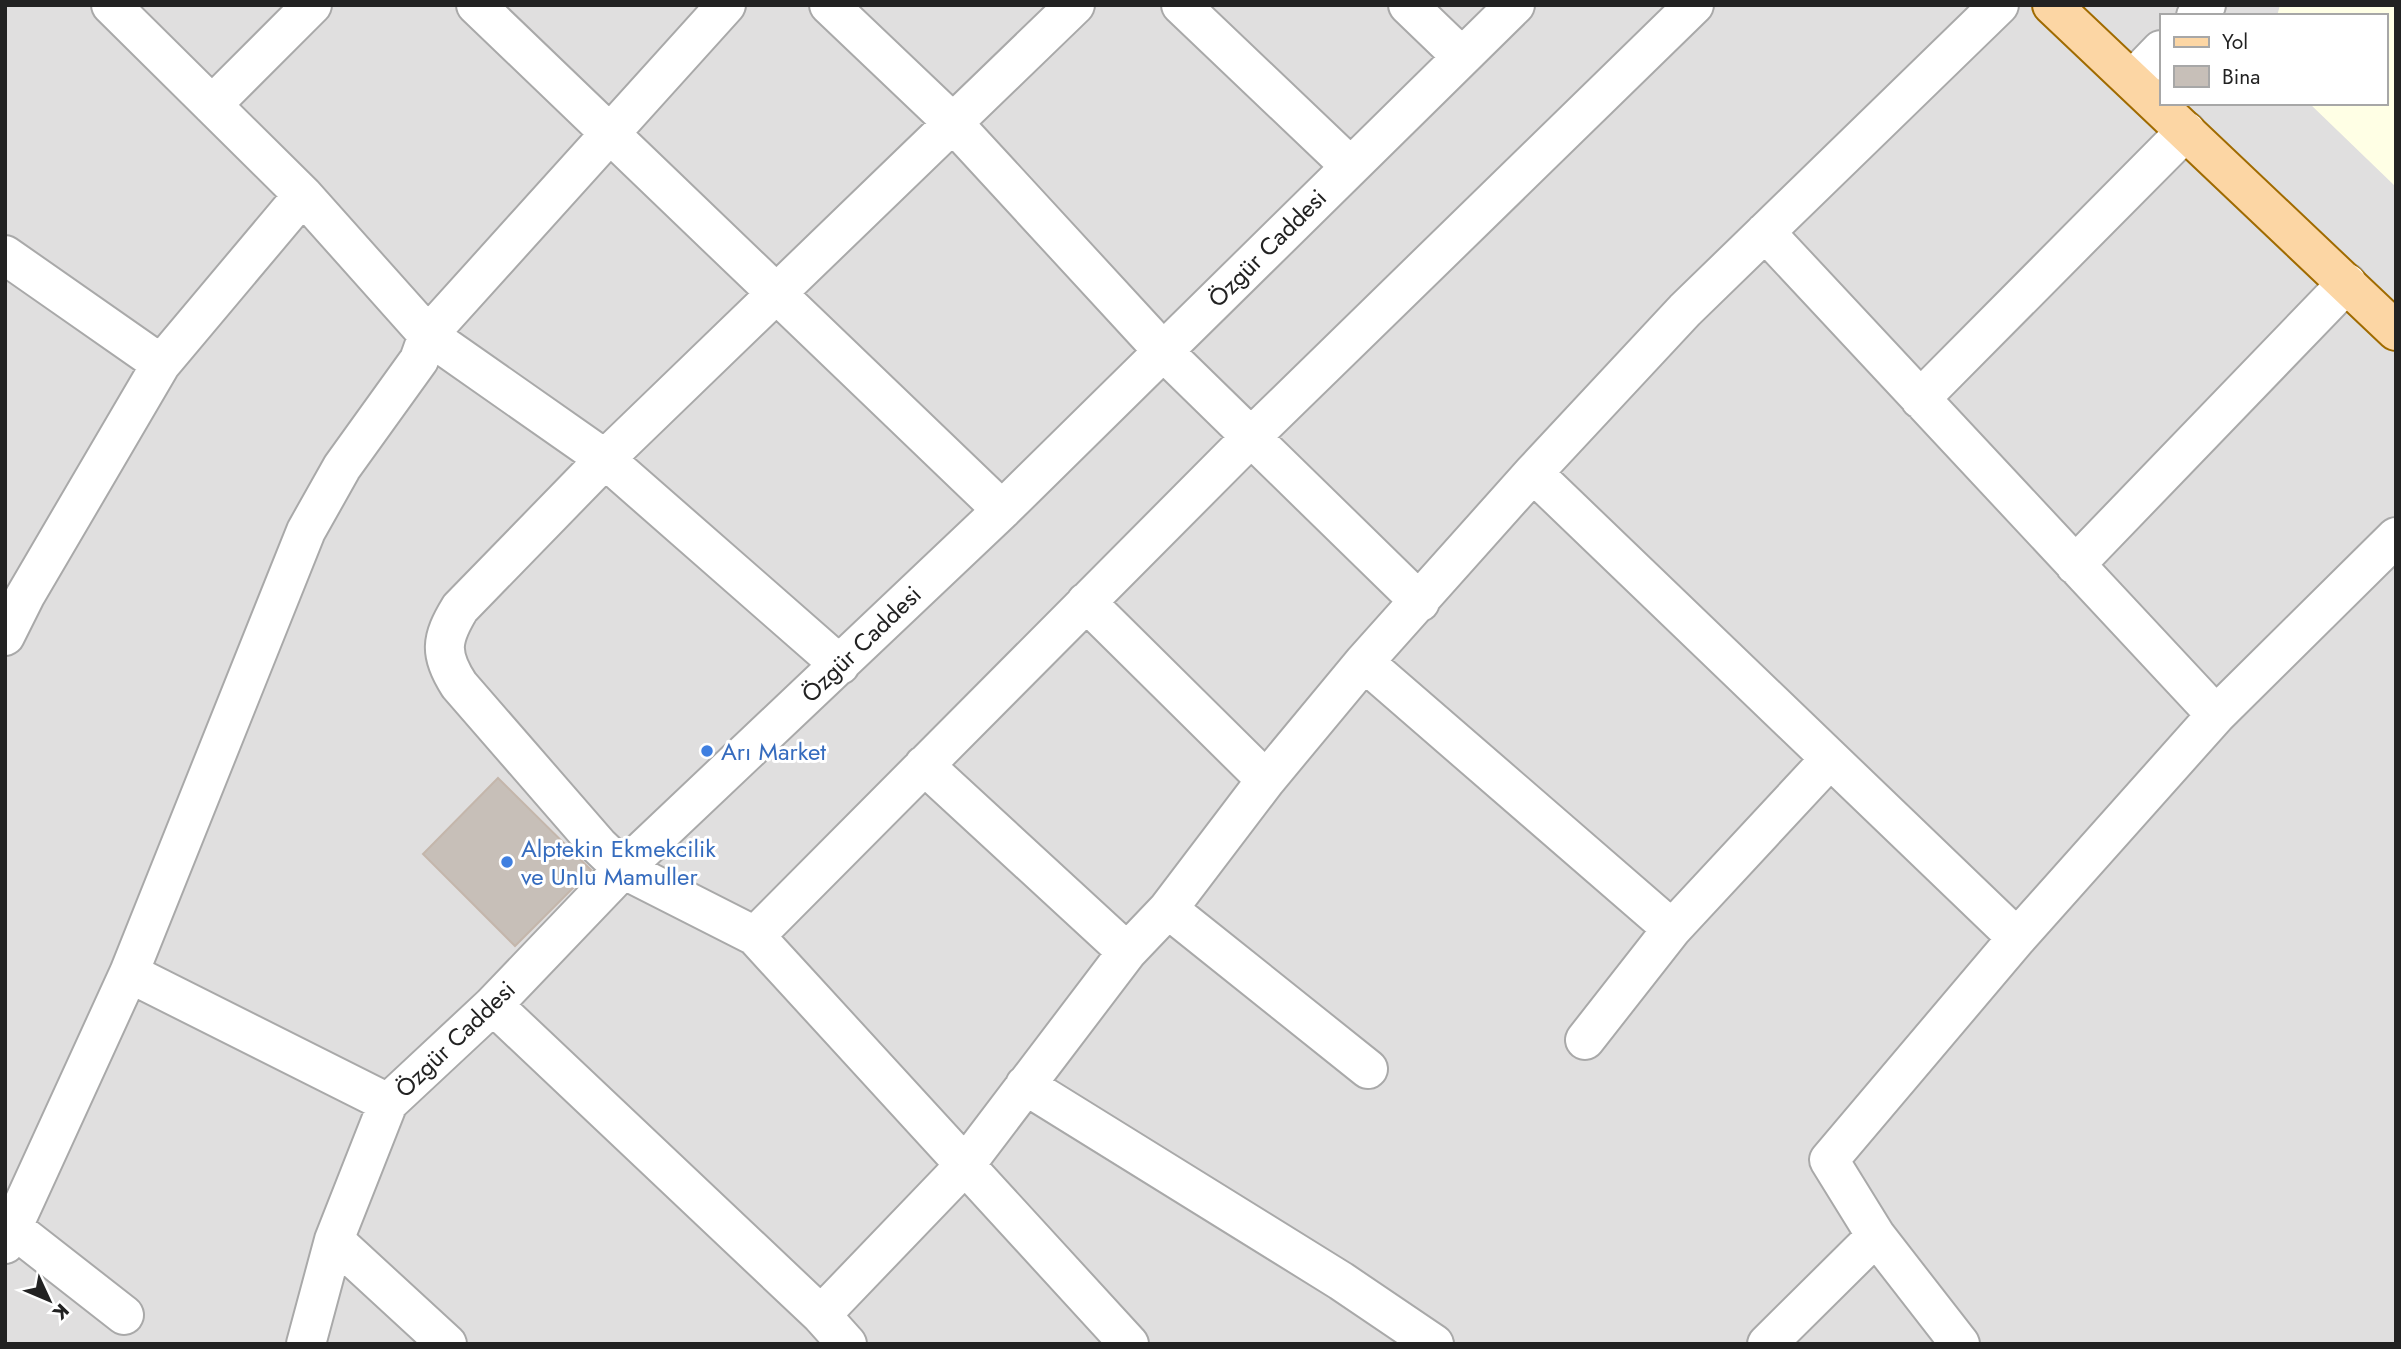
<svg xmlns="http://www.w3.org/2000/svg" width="2401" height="1349" font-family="Jost,sans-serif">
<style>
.residential{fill:#e0dfdf;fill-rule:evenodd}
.education{fill:#ffffe5}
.building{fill:#c7bfb8;stroke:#c4b6ab;stroke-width:2}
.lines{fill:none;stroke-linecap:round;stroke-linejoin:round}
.minor-casing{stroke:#a9a9a9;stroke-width:42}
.major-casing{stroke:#a06b00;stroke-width:42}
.minor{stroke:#fff;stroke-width:38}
.major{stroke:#fcd6a4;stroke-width:38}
.shop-dot{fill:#3f7fe0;stroke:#fff;stroke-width:2.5}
.labels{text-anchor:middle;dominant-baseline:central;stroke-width:6;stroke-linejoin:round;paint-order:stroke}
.street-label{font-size:24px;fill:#222;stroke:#fff}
.shop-label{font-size:24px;fill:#366cbe;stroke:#fff;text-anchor:start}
</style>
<rect width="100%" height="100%" fill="#f2efe9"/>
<path class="residential" d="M5,5H2396V1344H5ZM2161,16H2385V103H2161Z"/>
<path class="education" d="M2280,5H2396V187L2309,103H2385V16H2277Z"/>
<path class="building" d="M498,778L591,870L515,946L423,854Z"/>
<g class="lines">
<g class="minor-casing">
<path id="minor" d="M111,5L303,195L428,335L605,459L840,665
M476,5L1002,510
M829,5L953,123L1163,351L1420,602
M1075,5L605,459L460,608C441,639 439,654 459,685L599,846L623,869L755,936L1129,1344
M1181,5L1350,166
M1408,5L1462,57
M2196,16L2206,5
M2132,80L2161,50
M212,105L312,5
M1765,232L2216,715
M5,255L161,364
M1920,399L2186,131
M1533,473L2017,938
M2075,565L2347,283
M1086,602L1266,780
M5,636L25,596L161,364L303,195
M1364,662L1672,929
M924,765L1127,952
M1168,909L1368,1069
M755,936L1251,437L1694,5
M129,973L388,1103
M493,1005L821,1315L847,1344
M1585,1040L1672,929L1830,759
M1025,1085L1341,1281L1434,1344
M14,1229L124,1315
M334,1240L447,1344
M5,1244L129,973L306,531L342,467L419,360L428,335L726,5
M821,1315L966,1164L1127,952L1168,909L1266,780L1364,662L1533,473L1685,310L1999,5
M306,1344L334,1240L388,1103L493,1005L623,869L1002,510L1515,5
M1767,1344L1876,1236
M1960,1344L1876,1236L1829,1160L2017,938L2216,715L2396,537"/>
</g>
<g class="major-casing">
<path id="major" d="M2052,5L2396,331"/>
</g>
<use href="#minor" class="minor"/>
<use href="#major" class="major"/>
</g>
<g class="shop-dot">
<circle cx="707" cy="751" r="7"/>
<circle cx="507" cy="862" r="7"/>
</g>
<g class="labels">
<g class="street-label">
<text transform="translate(1267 248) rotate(-45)">Özgür Caddesi</text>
<text transform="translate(861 644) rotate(-44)">Özgür Caddesi</text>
<text transform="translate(455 1039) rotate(-44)">Özgür Caddesi</text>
</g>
<g class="shop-label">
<text x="721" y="751">Arı Market</text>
<text x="521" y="848">Alptekin Ekmekcilik<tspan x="521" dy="28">ve Unlu Mamuller</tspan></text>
</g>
</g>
<rect width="2401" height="1349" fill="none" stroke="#222222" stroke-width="14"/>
<rect x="2160" y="14" width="228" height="91" fill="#ffffff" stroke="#a7a7a7" stroke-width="2"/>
<rect x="2174" y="37" width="35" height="10" fill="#fcd6a4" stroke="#a7a7a7" stroke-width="2"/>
<text x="2222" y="49" font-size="21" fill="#222222">Yol</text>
<rect x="2174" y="66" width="35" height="21" fill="#c7bfb8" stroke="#a7a7a7" stroke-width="2"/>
<text x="2222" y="84" font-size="21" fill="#222222">Bina</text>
<g transform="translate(49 1300) rotate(134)" stroke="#ffffff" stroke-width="5" paint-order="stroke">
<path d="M0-5L12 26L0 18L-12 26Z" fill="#222222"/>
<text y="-10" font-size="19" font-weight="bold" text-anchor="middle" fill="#222222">K</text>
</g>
</svg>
